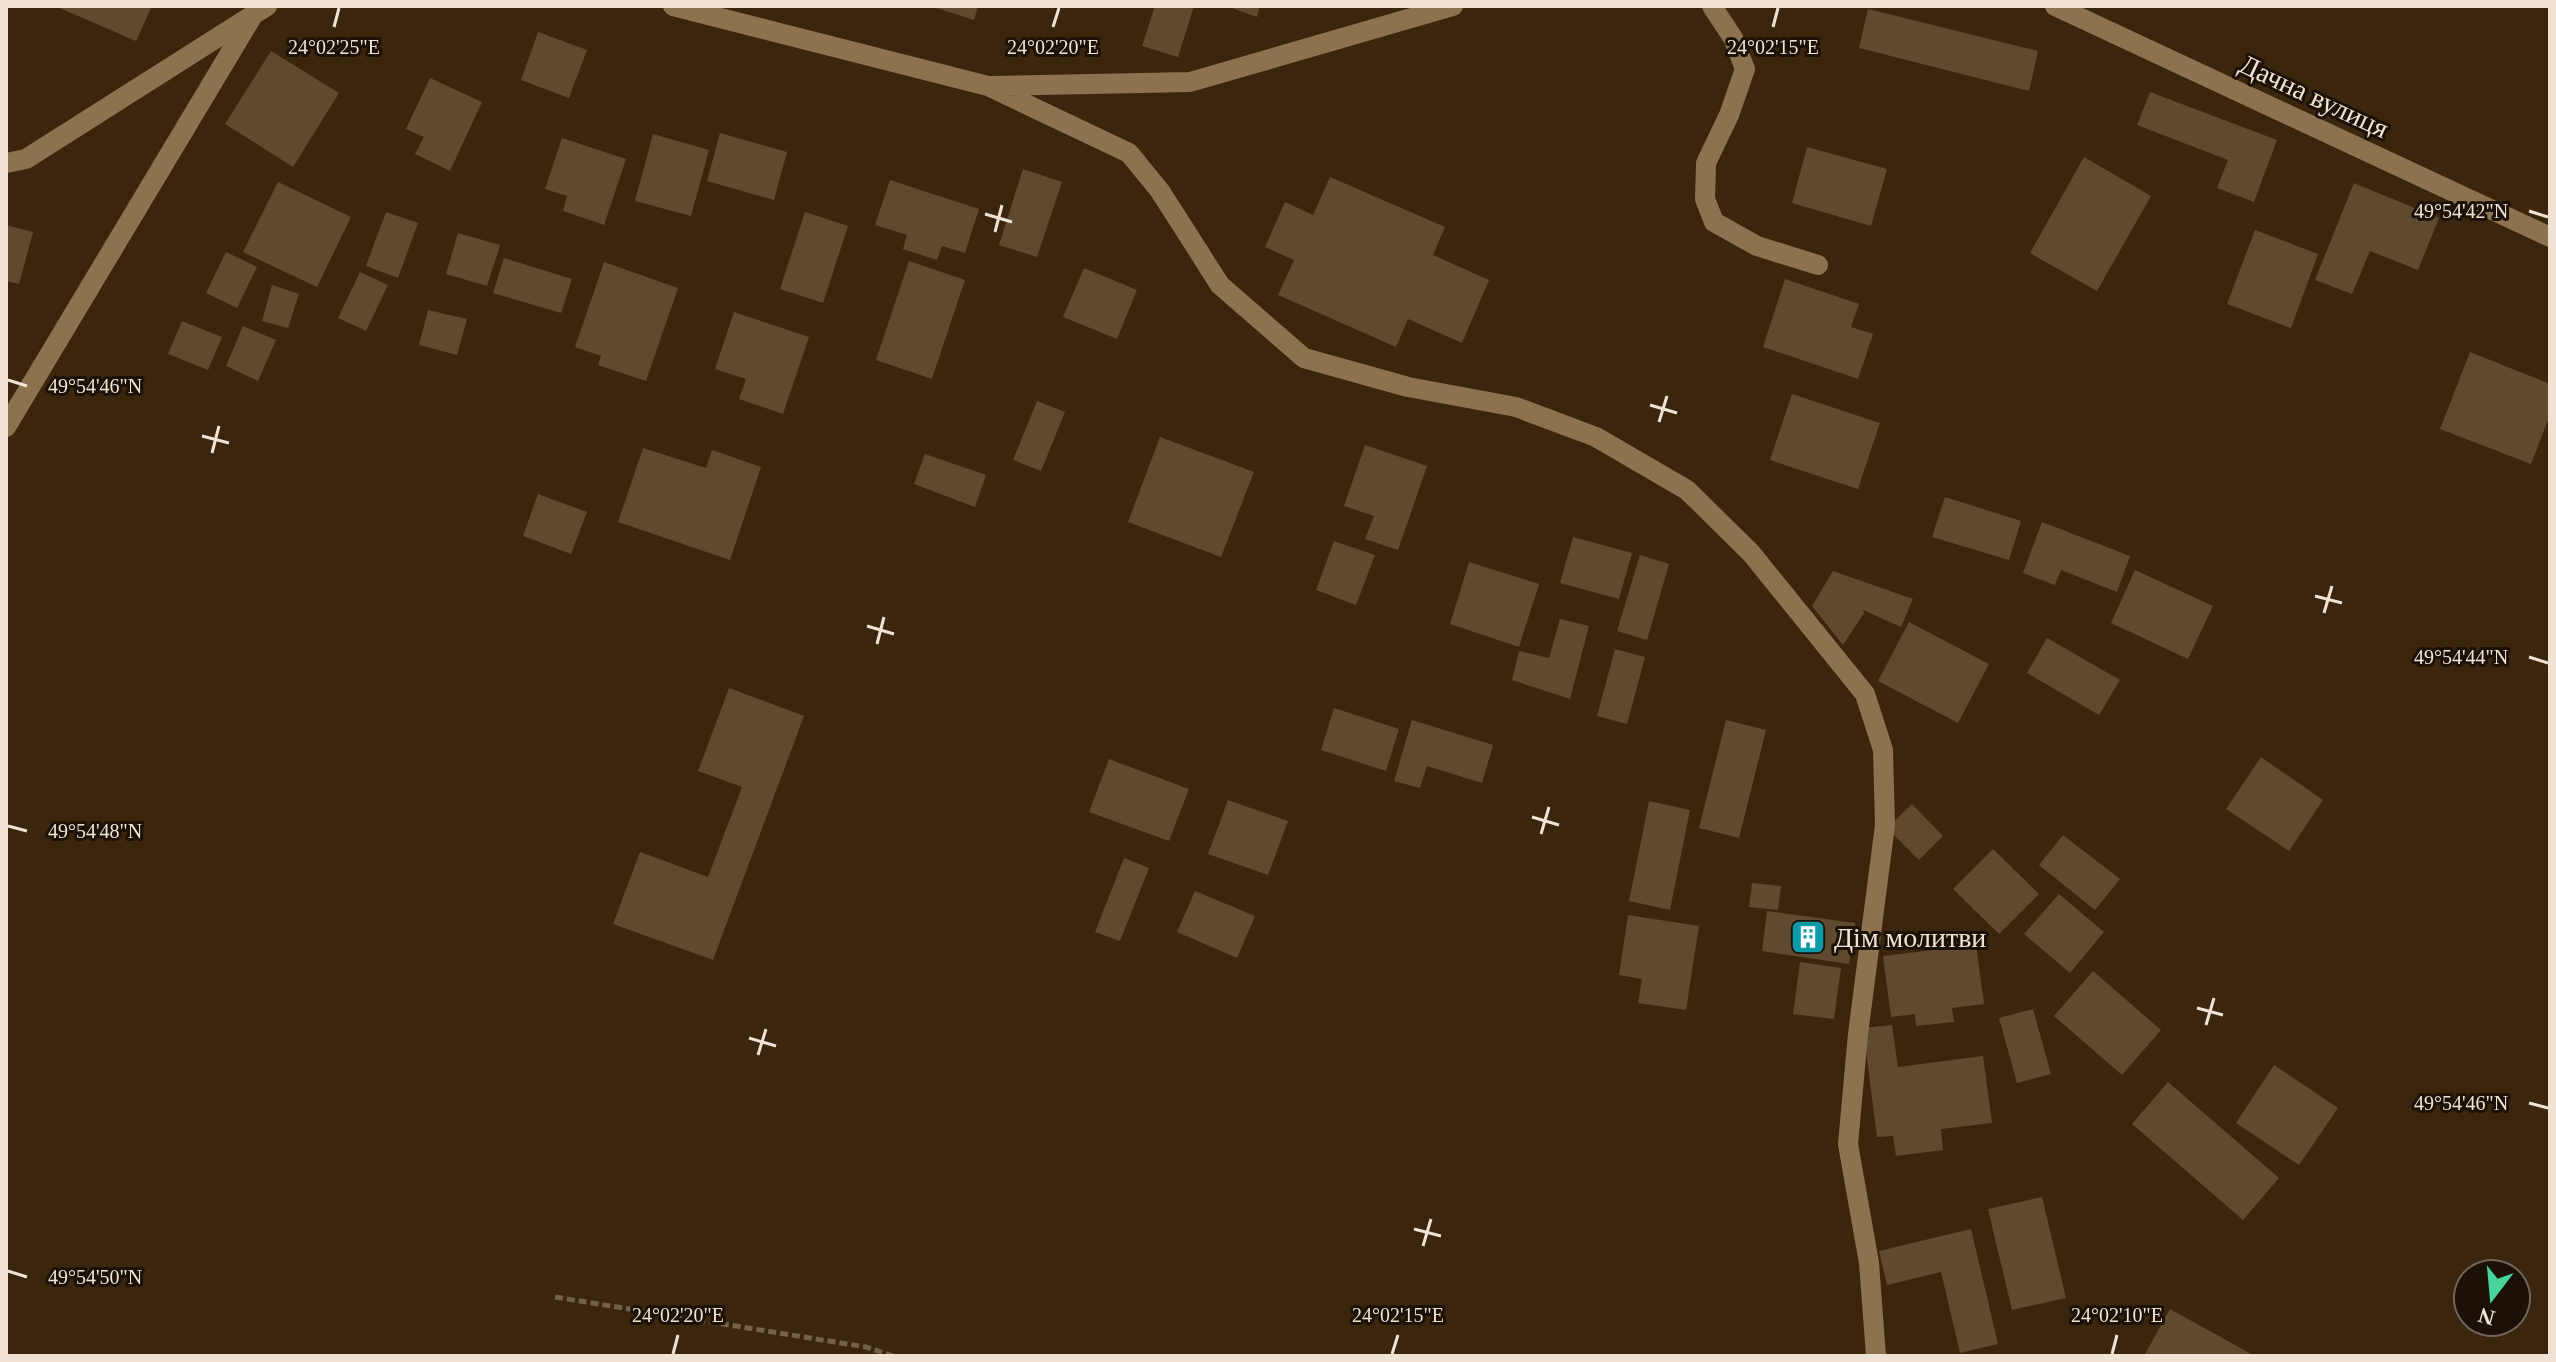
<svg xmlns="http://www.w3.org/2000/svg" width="2556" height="1362" font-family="Georgia,serif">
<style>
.building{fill:#5f492f}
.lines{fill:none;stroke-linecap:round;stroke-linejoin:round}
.path{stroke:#73604b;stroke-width:5;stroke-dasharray:8 4;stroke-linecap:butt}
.minor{stroke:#8d724f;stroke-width:20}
.ticks{fill:none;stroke:#f0e2d4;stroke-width:3}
.labels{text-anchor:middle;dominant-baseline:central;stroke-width:6;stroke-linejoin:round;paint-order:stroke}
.street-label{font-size:28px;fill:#f0e2d4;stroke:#1b1107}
.poi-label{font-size:28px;fill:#f0e2d4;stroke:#1b1107;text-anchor:start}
.ticks-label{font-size:20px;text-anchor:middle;fill:#f0e2d4;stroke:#1b1107;stroke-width:6;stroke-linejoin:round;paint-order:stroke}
</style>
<rect width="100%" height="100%" fill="#3b260d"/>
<path class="building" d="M55,6H152L136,41Z
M930,6H978L974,20Z
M1155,6H1194L1178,57L1142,46Z
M1226,6H1260L1257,17Z
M1868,9L2038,51L2029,91L1859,48Z
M538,32L587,50L569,98L521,80Z
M271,51L339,93L293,167L225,124Z
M430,78L482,102L450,171L415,154L424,137L406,129Z
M2150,92L2277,140L2254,202L2217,188L2228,160L2137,125Z
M720,133L787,152L774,200L707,181Z
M653,134L709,150L691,216L635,201Z
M562,138L626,159L604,225L563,211L567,196L545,189Z
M1807,147L1887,169L1871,226L1792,203Z
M2084,157L2151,196L2097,291L2030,253Z
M1023,169L1062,182L1037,257L999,245Z
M1330,177L1445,227L1433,255L1489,280L1462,343L1408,319L1396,347L1278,295L1294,260L1265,247L1285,202L1313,215Z
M890,180L979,209L965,253L942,246L937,260L903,249L907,235L875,225Z
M278,182L351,217L317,287L243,252Z
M2354,183L2439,218L2418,270L2370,251L2352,294L2315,280Z
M386,212L418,223L398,278L366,266Z
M805,212L848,226L823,303L780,289Z
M6,225L33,232L19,284L6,281Z
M2255,230L2318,254L2291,328L2227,304Z
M458,233L500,245L487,286L446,274Z
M226,252L257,267L237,308L206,293Z
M504,258L572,279L561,313L493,293Z
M909,261L965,280L932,379L876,360Z
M604,262L678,288L646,381L598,365L601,356L575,347Z
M1084,268L1137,290L1117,339L1063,317Z
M360,272L388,285L366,331L338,318Z
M1785,279L1859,304L1851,327L1873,334L1858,379L1763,347Z
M272,285L299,294L288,328L262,321Z
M428,310L467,319L457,355L419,345Z
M734,312L809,337L783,414L739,399L746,379L715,369Z
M182,321L222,337L208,370L168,354Z
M243,326L276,340L258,381L226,366Z
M2470,352L2550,384V415L2531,464L2440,429Z
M1792,394L1880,423L1858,489L1770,460Z
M1037,401L1065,412L1041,471L1013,460Z
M1160,437L1254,472L1221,557L1128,522Z
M1365,445L1427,466L1398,550L1365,539L1374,516L1344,506Z
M643,448L706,468L712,450L761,467L730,560L618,522Z
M925,454L986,475L975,507L914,484Z
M538,494L587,512L571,554L523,536Z
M1945,497L2021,521L2009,560L1932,537Z
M2042,522L2130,556L2117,592L2061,570L2055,585L2023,573Z
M1573,537L1632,553L1619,599L1560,583Z
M1334,541L1375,555L1356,605L1316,590Z
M1640,555L1669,564L1647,640L1617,631Z
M1469,562L1539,584L1519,647L1450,624Z
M2135,570L2213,606L2188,659L2111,623Z
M1833,571L1913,599L1901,627L1863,610L1864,613L1843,645L1812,606Z
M1560,619L1589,626L1570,699L1512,680L1519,651L1549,658Z
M1909,622L1989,664L1958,723L1878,681Z
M2047,638L2120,680L2099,715L2027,673Z
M1615,649L1645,657L1627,724L1597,716Z
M729,688L804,716L713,960L613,924L640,852L708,877L742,787L698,771Z
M1334,708L1399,729L1386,771L1321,750Z
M1412,720L1493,745L1482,783L1427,766L1420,788L1394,781Z
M1726,720L1766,730L1739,838L1699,828Z
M2261,757L2323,800L2289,851L2226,809Z
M1109,759L1189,789L1169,841L1089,812Z
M1228,800L1288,821L1268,875L1208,854Z
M1649,801L1690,810L1670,910L1629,901Z
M1912,804L1943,836L1919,860L1887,828Z
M2063,835L2120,879L2095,910L2039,865Z
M1993,849L2039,894L1999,934L1953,889Z
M1124,858L1149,868L1120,941L1095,932Z
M1752,883L1781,886L1778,910L1749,907Z
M1195,891L1255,916L1237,958L1177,932Z
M2059,894L2104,932L2070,973L2024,934Z
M1767,911L1855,923L1849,964L1762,951Z
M1628,915L1699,926L1686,1010L1638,1003L1642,979L1619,975Z
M1976,945L1984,1004L1952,1008L1954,1022L1916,1026L1915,1014L1891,1017L1883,956Z
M1800,962L1841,968L1834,1019L1793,1014Z
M2093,971L2161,1030L2122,1075L2054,1016Z
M2033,1009L2051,1074L2017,1083L1999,1018Z
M1892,1025L1898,1067L1983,1056L1992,1123L1941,1129L1943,1150L1896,1156L1893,1136L1877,1137L1863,1028Z
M2274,1065L2338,1108L2299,1165L2236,1123Z
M2168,1082L2279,1178L2243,1220L2132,1124Z
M2042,1197L2066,1298L2012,1310L1988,1209Z
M1971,1229L1998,1344L1960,1353L1941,1272L1887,1285L1879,1251Z
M2170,1309L2255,1356H2144Z"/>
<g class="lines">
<path class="path" d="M555,1297L866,1347L893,1356"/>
<path class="minor" d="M673,6L988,86L1129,153L1160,191L1220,285L1304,358L1408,387L1516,407L1596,437L1687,490L1751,553L1865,694L1883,750L1885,825L1858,1034L1848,1144L1869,1263L1876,1356
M1712,6L1733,38L1745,69L1729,115L1706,163L1705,199L1714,222L1757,246L1818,265
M2055,6L2550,237
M992,86L1190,82L1453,6
M6,163L26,159L267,6
M6,427L253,15"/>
</g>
<path class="ticks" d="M334,27L339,8M1053,27L1059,8M1773,27L1778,8M2529,211L2548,217M985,214L1012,222M995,232L1002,205M8,380L27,386M1650,405L1677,413M1659,422L1667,396M202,436L229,443M212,453L219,426M2315,596L2342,603M2324,613L2332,586M867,626L894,634M877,644L884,617M2529,657L2548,663M1532,817L1559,825M8,826L27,831M1541,834L1549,807M2197,1008L2223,1015M2206,1025L2214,998M749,1038L776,1046M758,1055L766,1029M2529,1103L2548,1108M1414,1229L1441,1236M1423,1246L1431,1219M8,1271L27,1277M673,1354L678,1335M1392,1354L1398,1335M2112,1354L2117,1335"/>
<defs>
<g id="building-square" transform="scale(1.8)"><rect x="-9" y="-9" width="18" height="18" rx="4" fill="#0f9aa8" stroke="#1b1107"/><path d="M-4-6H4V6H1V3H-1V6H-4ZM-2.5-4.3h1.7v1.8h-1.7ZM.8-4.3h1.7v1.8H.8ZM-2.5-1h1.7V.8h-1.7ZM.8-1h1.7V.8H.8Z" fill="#fff"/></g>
</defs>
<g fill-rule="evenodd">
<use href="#building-square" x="1808" y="937"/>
</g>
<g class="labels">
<g class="street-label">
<text transform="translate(2314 96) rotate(25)">Дачна вулиця</text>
</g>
<g class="poi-label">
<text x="1834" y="937">Дім молитви</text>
</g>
</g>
<g class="ticks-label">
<text x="334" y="54">24°02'25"E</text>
<text x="1053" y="54">24°02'20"E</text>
<text x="1773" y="54">24°02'15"E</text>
<text x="2461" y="218">49°54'42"N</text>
<text x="95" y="393">49°54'46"N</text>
<text x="2461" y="664">49°54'44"N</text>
<text x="95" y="838">49°54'48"N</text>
<text x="2461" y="1110">49°54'46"N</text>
<text x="95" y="1284">49°54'50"N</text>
<text x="678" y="1322">24°02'20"E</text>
<text x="1398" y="1322">24°02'15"E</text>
<text x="2117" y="1322">24°02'10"E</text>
</g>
<rect width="2556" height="1362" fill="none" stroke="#f0e2d4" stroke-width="16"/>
<g transform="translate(2492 1298) rotate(196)"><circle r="38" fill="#1b1107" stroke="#706559" stroke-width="2"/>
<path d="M0-6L14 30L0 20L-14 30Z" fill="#48d49d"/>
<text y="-12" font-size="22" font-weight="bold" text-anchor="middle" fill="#f0e2d4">N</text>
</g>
</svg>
